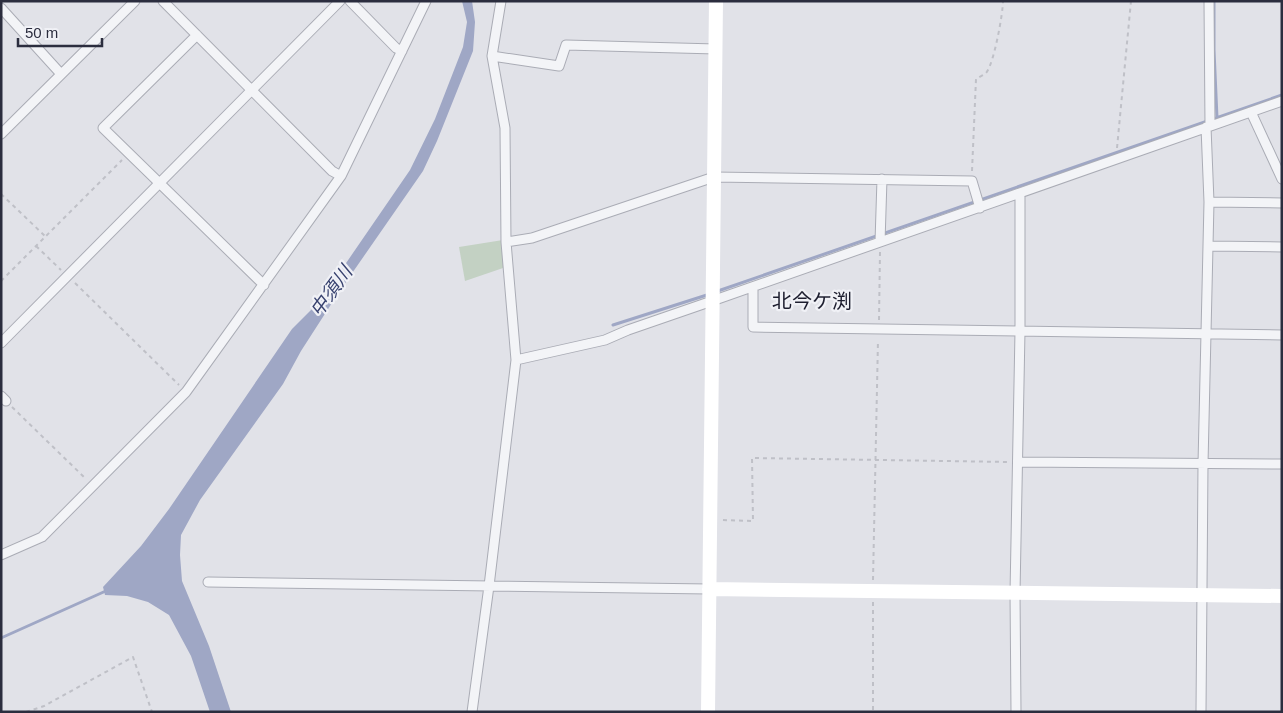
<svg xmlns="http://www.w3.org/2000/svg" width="1283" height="713" font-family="Arial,'Noto Sans JP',sans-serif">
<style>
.green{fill:#c3d1c3}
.water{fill:#9fa7c5}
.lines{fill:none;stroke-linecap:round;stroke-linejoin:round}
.stream{stroke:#9fa7c5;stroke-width:3}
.street-casing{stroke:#aaacb5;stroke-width:11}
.path{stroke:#bfc0c7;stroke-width:2;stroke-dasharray:4 4;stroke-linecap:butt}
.street{stroke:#f3f4f7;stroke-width:9}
.secondary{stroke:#fff;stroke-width:14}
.labels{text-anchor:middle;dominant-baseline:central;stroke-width:4.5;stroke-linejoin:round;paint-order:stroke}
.water-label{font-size:19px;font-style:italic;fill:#38426f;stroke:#f0f1f6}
.quarter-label{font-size:20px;fill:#1d1e2f;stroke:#f0f1f6}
</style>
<rect width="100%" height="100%" fill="#e1e2e8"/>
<path class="green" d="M503,240L506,267L465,281L459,247Z"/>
<path class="water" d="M462,1H472L475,22L473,51L437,141L423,171L339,292L301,351L283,384L200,500L181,535L180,555L182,581L209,646L231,712H210L191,656L169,615L148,602L127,596L105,595L103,587L141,546L169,509L292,329L320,301L410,170L435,119L463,47L467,22Z"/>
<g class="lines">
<path class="stream" d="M1214,1V50L1217,118
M715,292L1282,95
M613,325L710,294
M1,638L108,590"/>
<g class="street-casing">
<path id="street" d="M163,1L332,171L341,176
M350,1L396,48L402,51
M1209,1L1210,126
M1,8L61,74
M197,35L103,128L264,285
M492,56L559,66L566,45L716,49
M1251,112L1282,179
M1,134L135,1
M1209,202L1282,203
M506,242L532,238L714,177L972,181L980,208
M880,242L882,179
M1208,246L1282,247
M753,287V327L1282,335
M1,343L340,1
M516,360L605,340L628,330L712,301L1282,101
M1,396L6,401
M1019,462L1282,464
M1,555L42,537L186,392L341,176L426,1
M208,582L709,589
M472,712L489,586L516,360L506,242L505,128L492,56L501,1
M1016,712L1015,593L1020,331V194
M1201,712L1203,464L1209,202L1206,127"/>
</g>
<path class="path" d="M1117,148L1131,1
M972,171L976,79C979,77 984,75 986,73C994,64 1003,13 1003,1
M1,194L45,236
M36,246L61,270
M1,281L122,160
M75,283L179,385
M879,320L880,252
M12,407L86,479
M723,520L753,521L752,458L1007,462
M873,580L878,340
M873,602V712
M26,712L44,706L133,657L152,712"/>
<use href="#street" class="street"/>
<path class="secondary" d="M709,589L1282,596
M708,712L716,1"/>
</g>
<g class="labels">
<g class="water-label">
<text transform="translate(331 291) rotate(-54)">中須川</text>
</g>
<g class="quarter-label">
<text x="812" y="301">北今ケ渕</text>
</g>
</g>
<rect width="1283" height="713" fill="none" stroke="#2b2d3e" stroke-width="5"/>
<path d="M18 38v8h84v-8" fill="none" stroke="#2b2d3e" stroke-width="2.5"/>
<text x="25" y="38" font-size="15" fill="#2b2d3e" stroke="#f0f1f6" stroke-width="4" paint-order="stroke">50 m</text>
</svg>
